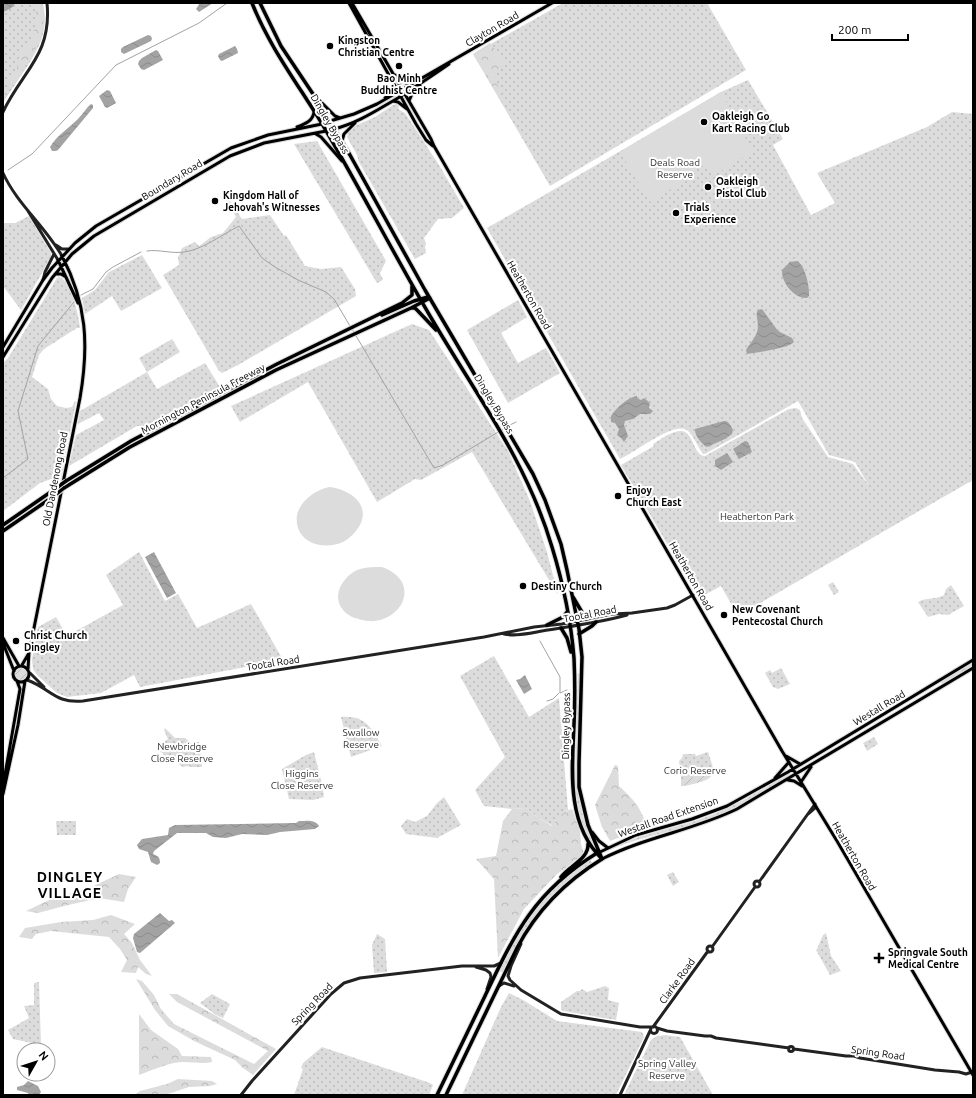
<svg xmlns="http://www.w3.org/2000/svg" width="976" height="1098" font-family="Ubuntu,sans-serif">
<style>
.grass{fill:url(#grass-dots)}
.forest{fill:url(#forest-crowns)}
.garden{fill:url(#garden-furrows)}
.pitch{fill:#dcdcdc}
.water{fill:url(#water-waves)}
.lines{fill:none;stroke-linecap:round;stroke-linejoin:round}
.stream{stroke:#a3a3a3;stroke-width:1}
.primary-casing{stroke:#dbdbdb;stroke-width:5}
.highway-casing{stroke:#dbdbdb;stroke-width:5.5}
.secondary{stroke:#222;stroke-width:3}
.primary{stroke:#000;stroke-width:3}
.highway{stroke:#000;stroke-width:3.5}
.highway-bridge-casing{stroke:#dbdbdb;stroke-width:5.5;stroke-linecap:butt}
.highway-bridge{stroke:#000;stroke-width:3.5}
.poi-dot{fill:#000;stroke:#fff;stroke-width:1.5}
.labels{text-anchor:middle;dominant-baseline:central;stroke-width:4;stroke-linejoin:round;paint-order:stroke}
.street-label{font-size:10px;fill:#000;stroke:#fff}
.poi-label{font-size:10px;font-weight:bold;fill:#000;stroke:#fff;text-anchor:start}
.park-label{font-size:10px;fill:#333;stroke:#fff}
.district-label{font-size:14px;font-weight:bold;letter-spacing:1px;fill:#000;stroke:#fff}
</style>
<defs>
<pattern id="grass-dots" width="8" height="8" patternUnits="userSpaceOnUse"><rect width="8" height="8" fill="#dcdcdc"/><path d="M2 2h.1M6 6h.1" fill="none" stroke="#bbb" stroke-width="1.8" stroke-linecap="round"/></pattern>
<pattern id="forest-crowns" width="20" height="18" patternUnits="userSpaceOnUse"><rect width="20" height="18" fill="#dcdcdc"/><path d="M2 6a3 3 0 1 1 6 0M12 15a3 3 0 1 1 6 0" fill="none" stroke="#bbb"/></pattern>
<pattern id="garden-furrows" width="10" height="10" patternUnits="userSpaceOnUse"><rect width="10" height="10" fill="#dcdcdc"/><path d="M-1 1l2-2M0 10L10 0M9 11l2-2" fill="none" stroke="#bbb"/></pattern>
<pattern id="water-waves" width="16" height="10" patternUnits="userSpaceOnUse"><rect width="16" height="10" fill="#a3a3a3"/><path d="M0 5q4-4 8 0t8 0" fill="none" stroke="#8b8b8b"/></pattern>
</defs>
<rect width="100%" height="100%" fill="#fff"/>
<path class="grass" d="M3,3H43C45,13 46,23 43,34C39,53 14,85 3,103Z
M563,3H707L746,70L550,186L473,54Z
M748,80L783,139L773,145L811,215L835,203L817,173L927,127L952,112L973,114V480L893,526L738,616L721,586L699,598L621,465L654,446L653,444C660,440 667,434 675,432C695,425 691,455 705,456L789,409L796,408L800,410L802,418L828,457L853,464L869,486L855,462L829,455L798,401L705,454H703L701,451C697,445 693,435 687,430C674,421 634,453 620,459L487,228L617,153L721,92Z
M397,104L399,107L398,109L405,113L439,165L464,208L452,218L438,219L424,238L426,244L425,247L426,253L415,259L359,162L357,155L347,137L349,130L357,125L375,117L393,105Z
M317,141L386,261L380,273L383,280L377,283L294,144Z
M223,191L242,219L270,215L284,236L286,235L305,266L321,269L341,267L355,289L356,296L238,365L222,373L219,371L163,275L179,265L178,258L182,248L195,242L199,246L211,237L223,233L236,217L223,195Z
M29,216L51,253V257L21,310L3,286V223H15Z
M142,255L162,288L121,311L112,296L85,314L82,298L95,290L109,272Z
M59,277C71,280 79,316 80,328H77L44,349L39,355L32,377L48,389L51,399L57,406L66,408L72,407L75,401L76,402L64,460L61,480L58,483L54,478L40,483L3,511V363L8,358L57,278Z
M518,300L527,317L501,333L518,363L546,348L560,373L508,403L467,330Z
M412,324L429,330L508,451L530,501L547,552L558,595L472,452L421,480L415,479L377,502L308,382L240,422L231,406Z
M172,339L180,352L147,372L157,389L205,363L220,387L145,426H137L69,466L76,435L104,420L99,413L78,424L80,411L147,372L139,358Z
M139,552L165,601L178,594L197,628L251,604L283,660L140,687L134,675L101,693L67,697L57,693L37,675L33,669L32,659L38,627L56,617L67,636L123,605L106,575Z
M833,582L839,592L834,595L828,585Z
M951,585L964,606L948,615L939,614L928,617L918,602C926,597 936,600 944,595L946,589Z
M494,656L529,717L559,698L568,810L565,811L553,826L540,819L526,808L512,809L484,806L475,790L505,757L460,676Z
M781,668L790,684L778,689L773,687L765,673L770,670L772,673Z
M578,674H580V681C579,736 568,795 595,847L593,848C583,829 577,810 575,788Z
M341,717C365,715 371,727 382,746L351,757Z
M165,728L175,738H185L191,743L199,742L202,767H191L188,766L183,767L172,759V762L161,761L163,757V753L160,752L165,741L168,739L164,730Z
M874,737L878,744L867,751L863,743Z
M314,752L322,784L324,797L313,800L289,799L282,769L306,755Z
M708,752C713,768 719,776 700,782C693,784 687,786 681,786V773L679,761L682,758L683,754H695L696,756Z
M789,774L791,775C765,791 737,809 708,820C676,831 643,836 612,849L611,848L639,837L692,822L714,814L742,801Z
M444,797L461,825L437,838L406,834L401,826L407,819L415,822L427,816L437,803Z
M56,821H76V835H57Z
M590,860L592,863C545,896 528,922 504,973L499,971C522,922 546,891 590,860Z
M673,872L679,882L673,886L667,875Z
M826,933L831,956L841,971L830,975L816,950L817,949L823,935Z
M377,934L385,939L387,972L374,973L372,945Z
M39,982L41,1045L13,1039L8,1030L29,1018L24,1006L34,1005V983Z
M605,986L609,988L608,1000L619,1003L616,1020L563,1011L561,1009V1002L577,991H580L582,989L587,992Z
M509,993L523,1000L557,1021L642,1032L644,1037L616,1095H462L501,1007Z
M212,994L230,1004L223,1018L216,1015L200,1003Z
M665,1035L680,1037L713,1095H624L651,1040L657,1036Z
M322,1047L430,1083L433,1085L429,1095H294L303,1069L301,1068L303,1063Z"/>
<path class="forest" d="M35,3H42C44,12 44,22 43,31C39,48 21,72 12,86L9,87L7,84L18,65L19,56L33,35L36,21Z
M490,43L506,65L494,75L505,107L473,54Z
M973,662V666L942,684L941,682Z
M615,765L618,766L619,786C634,800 640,806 647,827L610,841L602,827L595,805Z
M526,808L540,819L552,826L565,811L572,809L580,831L581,844L584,854L556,875L524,909L498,958L494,879L476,859L496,856L503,821L512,809Z
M119,874L136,877L128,889L124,902L99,898L64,906L38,913L26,911L49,900L89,888Z
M111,915L135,924L124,934L132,943L140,960L152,976L146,974L138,967L136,973L121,972L127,960L120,949L109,937L51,931L36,934L32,939L19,937L25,928L61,922L93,920Z
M136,979L142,981L154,995L161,1009L174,1024L254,1064L268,1051L177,1002L169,994H177L276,1049L253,1075L243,1068L235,1060L194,1041L168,1026L155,1010Z
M139,1014L151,1030L178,1049L182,1056L211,1057L212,1062C203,1064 194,1062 184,1062C169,1062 153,1070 139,1075Z
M653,1072L660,1081L663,1092L659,1091L651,1074Z
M178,1079L212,1081L217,1084L210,1086L189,1087L165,1095H135L140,1091L167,1084Z"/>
<path class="garden" d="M14 674a7 7 0 1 1 14 0a7 7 0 1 1-14 0Z
M689,771L690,775L695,779L697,783L681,786V780L683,779Z
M699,771L713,774L708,779L697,783L696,779L700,773Z"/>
<path class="pitch" d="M721,92L753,152L714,175L706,164L687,174L679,184L650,202L620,152Z
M329,487C348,489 371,503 360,525C356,532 350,538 343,542C328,549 304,546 298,528C291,507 312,491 329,487Z
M382,567C426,583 398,629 362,620C355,618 350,617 345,612C331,599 340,580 355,571C363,567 372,567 382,567Z"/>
<path class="water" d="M3,3H15C13,8 8,10 3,12Z
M200,3H213L199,12L196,9Z
M148,35L151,36L152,39L151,41L124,54L121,52V49L123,47Z
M235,46L237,49L238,53L222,61L220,60L218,56L219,54Z
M156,50L158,51L163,60L144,70L141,69L138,64L139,61L142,58Z
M107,90L110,91L116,103L107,108L105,107L99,96Z
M91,104L93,105V108L58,150L56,151H52L50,147C57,135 69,128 78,119C83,114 86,108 91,104Z
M797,261C805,265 810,287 809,296L807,298C794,299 781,282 782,270L790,262Z
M762,309L778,331L792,338L794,342C789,348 755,353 747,354L746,350C751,342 758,335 758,326C758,320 755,315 758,310Z
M637,396V398L641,400L644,398L649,402L650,405L649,406V408L653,411L650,414H640L633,419L625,421L624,425L628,436L624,442L621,438L617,435L619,429L615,423L611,422V416C616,408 627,398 637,396Z
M724,421C729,421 731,426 733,430L732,434L725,439L707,447C702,445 694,434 695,429Z
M745,441L748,442L752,452L739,459L733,449Z
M727,453L733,462L721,470L715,466V460Z
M154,552L176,593L167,598L145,557Z
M525,675L532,689L524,694L516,680L520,679Z
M299,821C306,821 315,819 319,826L315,829L280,832L267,835L242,834L226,838L213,837L206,833H177L154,851L153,854C158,856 160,857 160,863L157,865L151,862L148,852L139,849L137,845L142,839L168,835L169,828L175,825L296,823Z
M160,913L169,921L172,920L175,923L140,953L137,952L133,938L134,934Z
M28,1081L38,1086L41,1092L39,1095H29L28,1093L17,1090V1087L24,1085Z"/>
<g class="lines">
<path class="stream" d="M8,170L32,154L116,65L199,23L227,3
M147,251C159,249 171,254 184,252C202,250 223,234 239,226L262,258L275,267L298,280L326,292L334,299L350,326
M81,295L93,289L106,272L113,267L141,252
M352,329L434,468L443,465L505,428
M508,426L516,422
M3,478L28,459L18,411L38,346L74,302
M540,641L560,677V693L567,690
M547,701L553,699L559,693"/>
<g class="primary-casing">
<path id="primary" d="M349,3L416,124L426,140L433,146
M352,3L431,139L434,146L782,751L837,841L973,1075
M395,75L406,83L410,84
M316,97L335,116L340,118
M385,98L392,91L394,85
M393,101L398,102L407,109
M409,101L412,94L420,86
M330,121L354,114L377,104L552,3
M297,127C305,124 313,121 314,112
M334,129C358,123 377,110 398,98C415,87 432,76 449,64
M316,134L321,137L342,161
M342,141L344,134L355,123
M58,260L78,303
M55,274H61L66,277
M3,347L43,280L52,268L75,243L96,226L231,148L268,135L322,124
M3,357L52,278L72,254L94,236L230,156L264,143L326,131
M3,638L19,666
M3,643L14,671
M22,665L29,653
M13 674a8 8 0 1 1 16 0a8 8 0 1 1-16 0Z
M28,669L29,653L80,398C89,345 87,304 62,256
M786,756L800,764
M775,778L789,762
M788,780L794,781L802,786
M801,782L811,767
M3,786L20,689L17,681
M3,794L18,725L25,681
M592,832L599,841L608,848
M600,852L636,835L692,819L727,806L788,772L973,660
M602,859C645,837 694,830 737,809L973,668"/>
</g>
<g class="highway-casing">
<path id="highway" d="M252,3C269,46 297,83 321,122C360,188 394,255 433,321C477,396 527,462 552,547C563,583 571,621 574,658C575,680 575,703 574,725C572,770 566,824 602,859
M260,3L281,46L313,94L350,155L425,290L533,474L545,500L561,544L567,570L579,629L582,657L579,763V787L588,825L602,859C566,881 537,910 517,948L446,1095
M412,308H415L418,311L436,330
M382,315L414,301L428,297
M66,481L131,441L277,364L402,303L412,295V286
M64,488L130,447L276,370L411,308L430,298
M3,525L55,489
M3,531L54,496
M573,597L586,619
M547,625L563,617L567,612
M561,628L567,638L571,652
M579,634L592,626L596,622
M561,877C569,866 589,859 588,844
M437,1095C453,1062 469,1029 485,996C515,933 534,892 597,853"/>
</g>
<path class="secondary" d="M3,112C23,70 52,55 47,3
M3,173C17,204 45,226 62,256
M28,211L58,260
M56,245L62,249H68
M43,280L45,272L54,254
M632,613L667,608L675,605L693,595
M504,634C518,637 534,632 548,630C574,626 601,622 627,615
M30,673L44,687
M27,680C50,688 55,704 83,701L484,637L534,627L562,624L612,614L633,613
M808,814L816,807
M754 884a3 3 0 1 1 6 0a3 3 0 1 1-6 0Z
M759,882L815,804
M521,944L511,966L508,976L510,980L521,990L561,1014L640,1027H652
M707 949a3 3 0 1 1 6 0a3 3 0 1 1-6 0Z
M712,947L755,887
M476,967L486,970L490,973L491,977L487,989
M499,986L504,983L514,986
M650.5 1030a3.5 3.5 0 1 1 7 0a3.5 3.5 0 1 1-7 0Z
M653,1027L708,951
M657,1028L667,1031L705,1036H711L716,1038L789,1048
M788.5 1049a2.5 2.5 0 1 1 5 0a2.5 2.5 0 1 1-5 0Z
M794,1049L846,1056H854L860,1058L935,1070L959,1072L966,1074L972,1072
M241,1095L252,1081L331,994L344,983L360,978L462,966H494L501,963
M620,1095L650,1031"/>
<use href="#primary" class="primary"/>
<use href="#highway" class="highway"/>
<g class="highway-bridge-casing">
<path id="highway-bridge" d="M55,489L66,481
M54,496L64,488"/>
</g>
<use href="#highway-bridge" class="highway-bridge"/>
</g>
<g class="poi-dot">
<circle cx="330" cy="46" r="4"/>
<circle cx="399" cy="66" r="4"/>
<circle cx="704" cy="122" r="4"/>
<circle cx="708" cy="187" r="4"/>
<circle cx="215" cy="201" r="4"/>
<circle cx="676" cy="213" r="4"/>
<circle cx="618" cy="496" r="4"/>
<circle cx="523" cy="586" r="4"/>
<circle cx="724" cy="615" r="4"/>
<circle cx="16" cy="641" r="4"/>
<path d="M877 952h4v4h4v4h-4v4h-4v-4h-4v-4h4z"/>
</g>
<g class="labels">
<g class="street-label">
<text transform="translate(492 29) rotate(-30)">Clayton Road</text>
<text transform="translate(330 124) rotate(60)">Dingley Bypass</text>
<text transform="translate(172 180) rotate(-31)">Boundary Road</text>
<text transform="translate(529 295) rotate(60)">Heatherton Road</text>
<text transform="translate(203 399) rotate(-28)">Mornington Peninsula Freeway</text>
<text transform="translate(494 404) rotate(59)">Dingley Bypass</text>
<text transform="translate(55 479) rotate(-79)">Old Dandenong Road</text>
<text transform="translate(691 576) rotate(60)">Heatherton Road</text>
<text transform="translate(590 614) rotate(-11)">Tootal Road</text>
<text transform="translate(273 663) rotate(-9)">Tootal Road</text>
<text transform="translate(879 708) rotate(-31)">Westall Road</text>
<text transform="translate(566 726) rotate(-89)">Dingley Bypass</text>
<text transform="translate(668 817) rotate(-19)">Westall Road Extension</text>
<text transform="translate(854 856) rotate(60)">Heatherton Road</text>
<text transform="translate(677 981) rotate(-54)">Clarke Road</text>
<text transform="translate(312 1004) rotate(-46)">Spring Road</text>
<text transform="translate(878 1053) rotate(8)">Spring Road</text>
</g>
<g class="poi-label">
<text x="338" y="40">Kingston<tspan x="338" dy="12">Christian Centre</tspan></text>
<text x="399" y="78" text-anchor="middle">Bao Minh<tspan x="399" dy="12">Buddhist Centre</tspan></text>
<text x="712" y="116">Oakleigh Go<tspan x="712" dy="12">Kart Racing Club</tspan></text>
<text x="716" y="181">Oakleigh<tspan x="716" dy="12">Pistol Club</tspan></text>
<text x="223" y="195">Kingdom Hall of<tspan x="223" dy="12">Jehovah's Witnesses</tspan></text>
<text x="684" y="207">Trials<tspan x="684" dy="12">Experience</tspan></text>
<text x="626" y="490">Enjoy<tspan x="626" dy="12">Church East</tspan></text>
<text x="531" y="586">Destiny Church</text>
<text x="732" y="609">New Covenant<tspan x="732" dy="12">Pentecostal Church</tspan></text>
<text x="24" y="635">Christ Church<tspan x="24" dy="12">Dingley</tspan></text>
<text x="888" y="952">Springvale South<tspan x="888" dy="12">Medical Centre</tspan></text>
</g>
<g class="park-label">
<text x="675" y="162">Deals Road<tspan x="675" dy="12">Reserve</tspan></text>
<text x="757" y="516">Heatherton Park</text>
<text x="361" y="732">Swallow<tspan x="361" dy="12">Reserve</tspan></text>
<text x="182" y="746">Newbridge<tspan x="182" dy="12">Close Reserve</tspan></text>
<text x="695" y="770">Corio Reserve</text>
<text x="302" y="773">Higgins<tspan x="302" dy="12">Close Reserve</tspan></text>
<text x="667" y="1063">Spring Valley<tspan x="667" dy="12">Reserve</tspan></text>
</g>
<g class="district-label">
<text x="70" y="877">DINGLEY<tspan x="70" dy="16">VILLAGE</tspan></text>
</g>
</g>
<rect width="976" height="1098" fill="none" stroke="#000000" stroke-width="8"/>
<g transform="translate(36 1062) rotate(51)"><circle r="19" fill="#ffffff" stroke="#999999"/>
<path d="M0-3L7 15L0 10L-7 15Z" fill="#000000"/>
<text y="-6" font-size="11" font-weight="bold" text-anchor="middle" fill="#000000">N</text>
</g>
<path d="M832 34v6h76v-6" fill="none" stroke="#000000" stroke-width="2"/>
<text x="838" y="34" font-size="12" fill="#000000" stroke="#ffffff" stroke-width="3" paint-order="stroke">200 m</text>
</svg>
